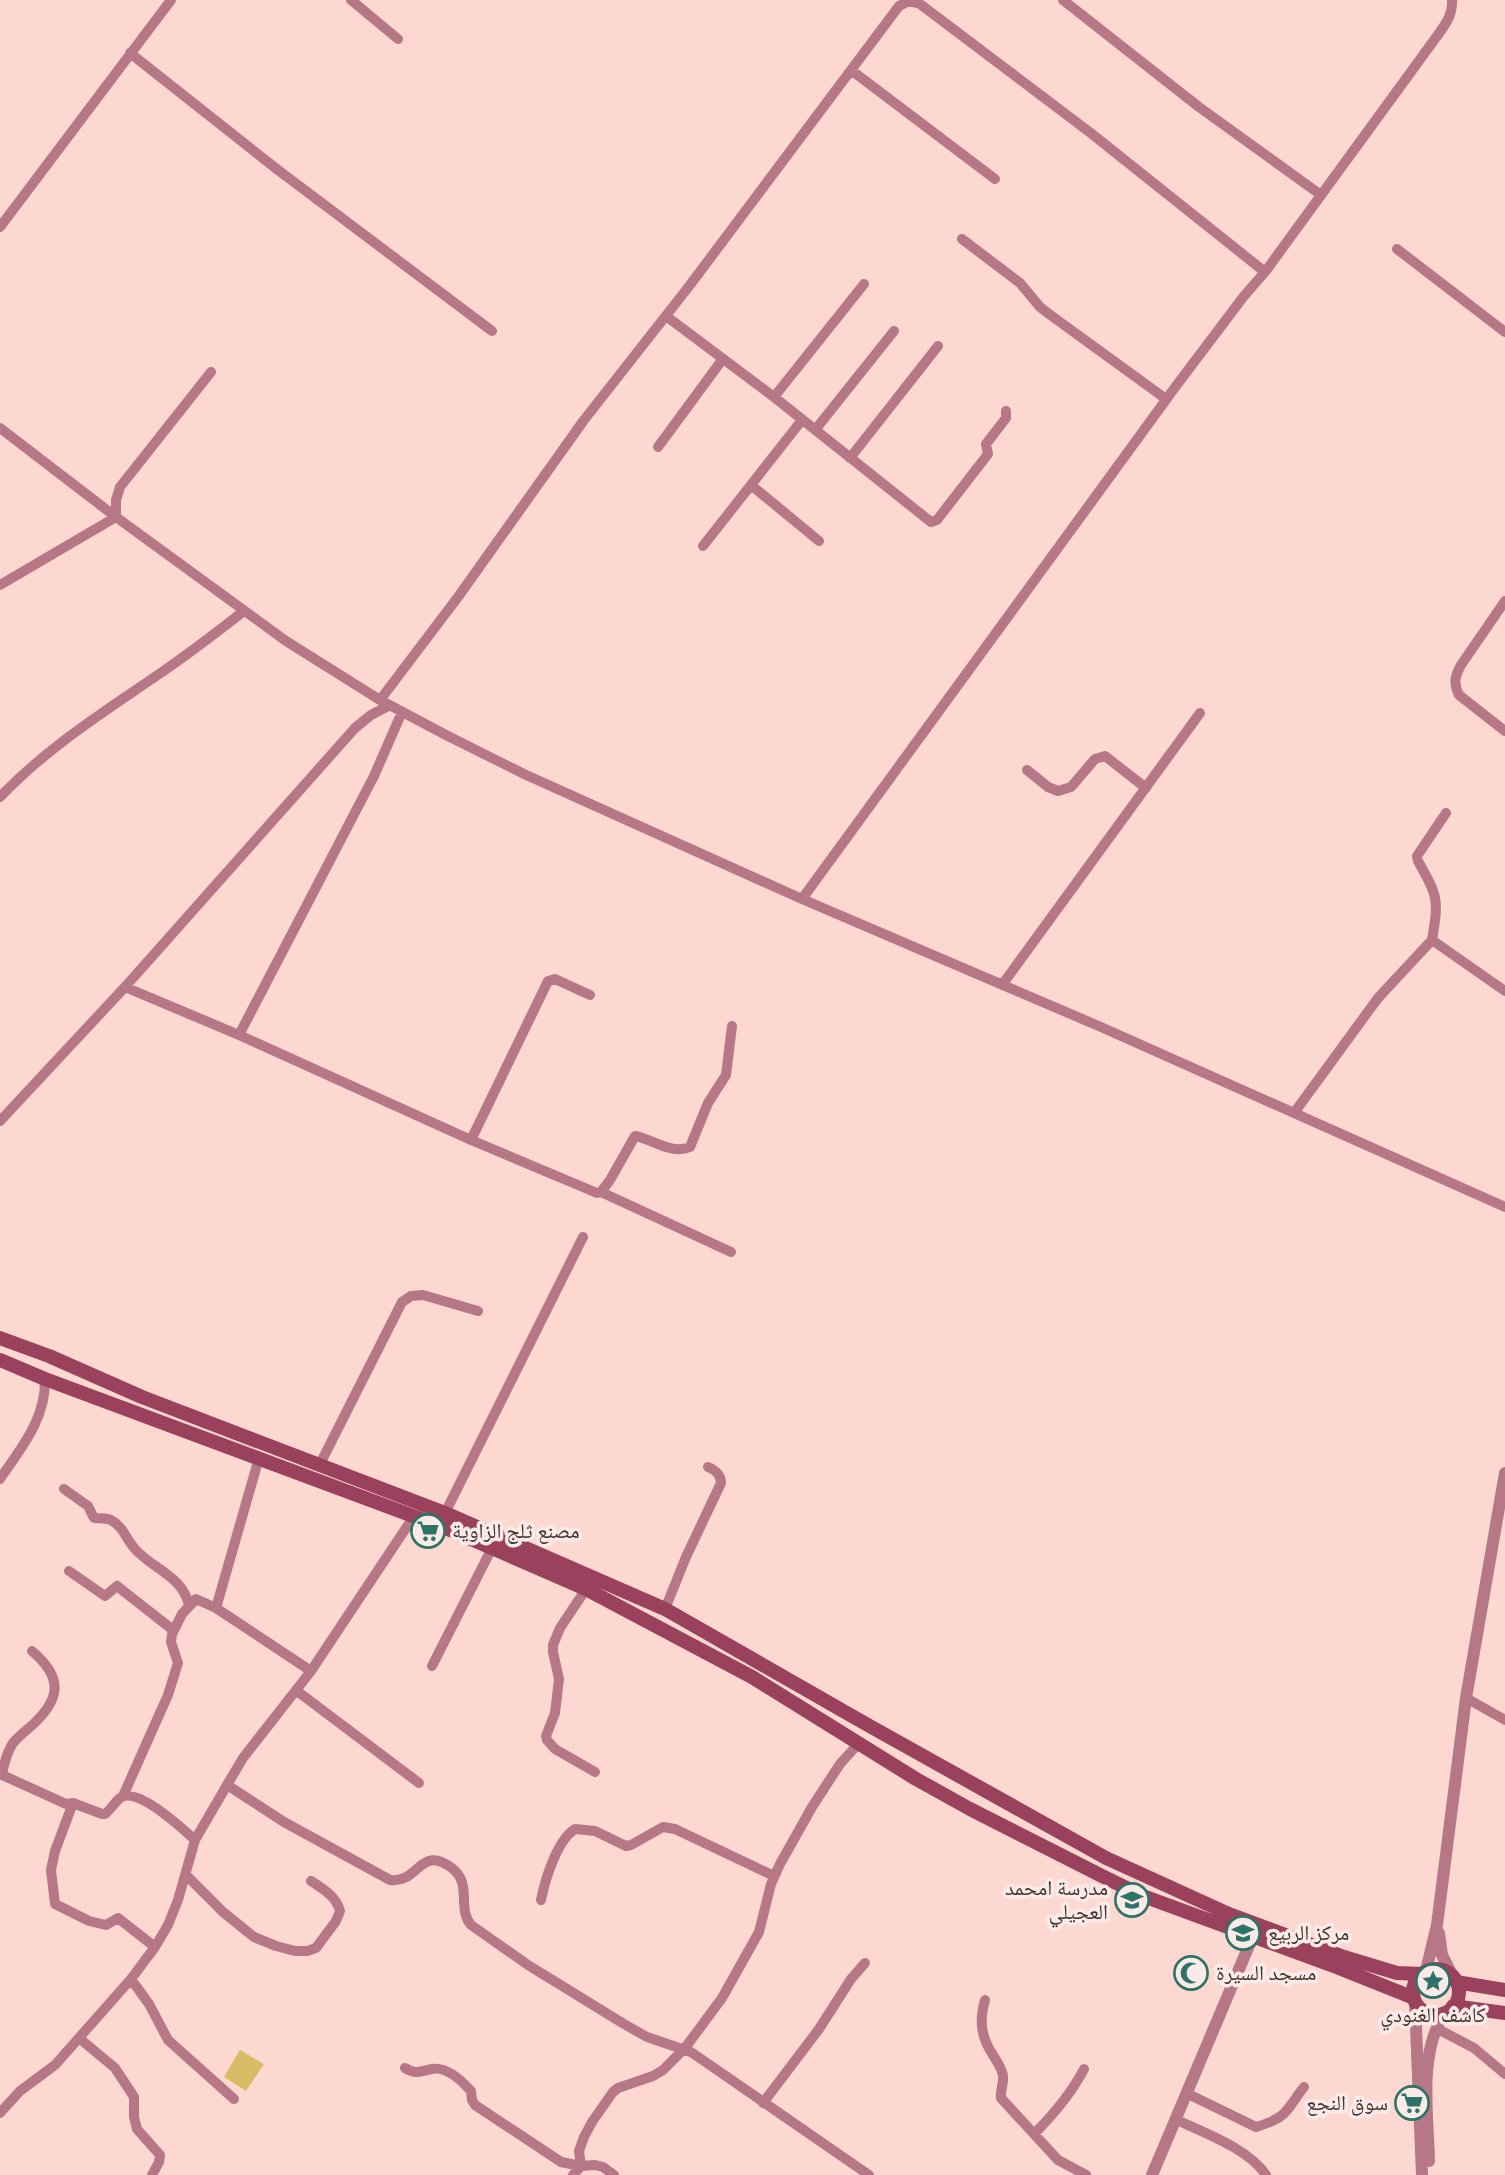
<svg xmlns="http://www.w3.org/2000/svg" width="1505" height="2175" font-family="'Roboto Condensed','Noto Naskh Arabic',sans-serif">
<style>
.grass{fill:#d8bb65}
.lines{fill:none;stroke-linecap:round;stroke-linejoin:round}
.minor{stroke:#b67787;stroke-width:10}
.tertiary{stroke:#b67787;stroke-width:12}
.secondary{stroke:#9a415d;stroke-width:14}
.labels{text-anchor:middle;dominant-baseline:central;stroke-width:7;stroke-linejoin:round;paint-order:stroke}
.poi-label{font-size:21px;fill:#40322f;stroke:#faebe8;text-anchor:start}
</style>
<rect width="100%" height="100%" fill="#fdd8d0"/>
<path class="grass" d="M240,2050L264,2064L246,2091L224,2077Z"/>
<g class="lines">
<path class="minor" d="M351,0L398,39
M1063,0L1199,107L1321,195
M130,53L278,170L492,331
M851,70L995,179
M0,227L171,0
M962,239L1020,283L1040,307L1049,314L1166,399
M1397,249L1505,332
M1265,272L1440,32C1447,22 1453,13 1452,0
M666,316L774,397L931,522L937,520L988,454L986,444L1006,418V411
M774,397L864,284
M0,428L116,517L286,641L380,700L444,734L524,774L802,899L1101,1027L1505,1207
M815,430L894,331
M658,447L722,360
M850,458L938,346
M751,485L819,541
M703,546L802,420
M0,585L116,517V500L120,487L211,372
M1505,601L1461,665C1455,676 1453,683 1459,695L1505,731
M380,700L458,597L584,420L690,285L899,6L909,1L920,4L1092,134L1265,272L1244,296L1176,386L802,899
M1027,770L1048,787L1058,791L1071,787L1095,759L1105,756L1146,788
M0,797C50,745 104,712 162,672C190,653 217,632 244,611
M1432,940C1439,899 1438,897 1418,861L1417,856L1446,813
M1002,985L1200,713
M125,987L239,1035L471,1140L597,1193L601,1192L610,1180L635,1136C653,1139 671,1155 690,1147L708,1103L726,1075L732,1026
M239,1035L374,776L402,712
M1294,1113L1378,998L1432,940L1505,991
M0,1121L125,987L355,728L371,715L390,705
M471,1140L548,981L555,979L590,995
M601,1192L731,1252
M259,1458L216,1608L311,1671
M319,1466L402,1302L411,1296L423,1295L478,1311
M0,1479C21,1448 46,1419 45,1379
M64,1489L88,1506L94,1518C100,1518 106,1518 111,1520C124,1527 126,1540 136,1550C153,1569 184,1577 189,1606
M445,1513L583,1237
M69,1571L105,1596L117,1586L173,1630
M586,1589L560,1628L553,1645V1652L559,1679L555,1713L546,1736L547,1740L555,1749L595,1772
M665,1609L686,1557L721,1483C721,1474 715,1470 708,1467
M432,1666L492,1548
M297,1691L419,1783
M1466,1698L1505,1720
M0,1774L66,1804L73,1803L102,1814H105C111,1809 117,1800 120,1798C137,1786 183,1829 195,1840
M2,1774C4,1764 7,1752 13,1743C18,1737 23,1733 29,1728C60,1701 65,1679 32,1651
M227,1785L284,1822L390,1880C419,1884 420,1843 453,1869C472,1884 457,1909 471,1925L528,1965L624,2024L647,2037L691,2052L869,2175
M123,1796L168,1695L178,1663L171,1642L172,1634L182,1614L196,1599L216,1608
M73,1803L55,1851L51,1870L55,1904L89,1921L106,1925L118,1918L155,1947
M187,1876L223,1912L254,1937L276,1946L295,1951H307L316,1948L336,1921L340,1911C336,1896 323,1889 311,1881
M541,1900C545,1880 557,1840 575,1829L595,1831L626,1846L631,1845L663,1827L675,1829L774,1876
M131,1979L149,2004L168,2040L234,2099
M985,2000C979,2021 981,2037 993,2055C997,2062 1002,2068 1003,2076C1004,2083 1000,2090 1001,2098L1058,2160L1086,2175
M1436,2028L1474,2048L1505,2074
M79,2038L115,2068L134,2097V2117L137,2129L160,2155L159,2162L152,2175
M405,2068C416,2075 420,2071 432,2069C447,2066 462,2081 471,2091L472,2100L475,2105L561,2162L581,2166L595,2165L603,2167L614,2175
M1186,2093L1256,2127C1289,2117 1285,2111 1304,2087
M763,2103L819,2029L851,1979L865,1963
M0,2113L20,2091L55,2065L131,1979L155,1947L168,1925L178,1900L195,1840L227,1785L243,1758L311,1671L414,1516
M1175,2119C1204,2133 1248,2148 1266,2175
M1034,2134C1054,2114 1071,2094 1084,2069
M573,2175L581,2166L579,2151L584,2137L592,2122L613,2092L618,2088L653,2076L663,2070L685,2048L722,1998L759,1932L771,1884L780,1864L812,1807L840,1764L859,1743"/>
<path class="tertiary" d="M1439,1933L1442,1955L1452,1975
M1426,1971L1437,1925L1466,1698L1505,1473
M1415,2002L1422,2175
M1429,2161C1428,2112 1418,2056 1444,2013
M1152,2175L1256,1929"/>
<path class="secondary" d="M0,1338L49,1356L142,1397L445,1513L665,1609L866,1724L1106,1858L1229,1914L1344,1957L1397,1973L1422,1974
M0,1360L45,1379L448,1529L586,1589L752,1677L916,1779L970,1809L1106,1878L1143,1896L1339,1968L1414,1998
M1413 1992a23 23 0 1 1 46 0a23 23 0 1 1-46 0Z
M1456,1982L1505,1990
M1453,2006L1505,2013"/>
</g>
<defs>
<g id="supermarket-ring" transform="scale(1.75)"><circle r="9.5" fill="#faebe8" stroke="#2e7367" stroke-width="1.5"/><path d="M-6-5.5h2.5l.6 2H6L4.5 2H-2.5L-4.4-4H-6ZM-1.5 3.2a1.3 1.3 0 1 0 .1 0ZM3 3.2a1.3 1.3 0 1 0 .1 0Z" fill="#2e7367"/></g>
<g id="school-ring" transform="scale(1.75)"><circle r="9.5" fill="#faebe8" stroke="#2e7367" stroke-width="1.5"/><path d="M0-5L7-2L0 1L-7-2ZM-4 1L0 2.5L4 1V4Q0 6-4 4Z" fill="#2e7367"/></g>
<g id="mosque-ring" transform="scale(1.75)"><circle r="9.5" fill="#faebe8" stroke="#2e7367" stroke-width="1.5"/><path d="M3.5-4.9A6 6 0 1 0 3.5 4.9A5 5 0 1 1 3.5-4.9Z" fill="#2e7367"/></g>
<g id="sight-ring" transform="scale(1.75)"><circle r="9.5" fill="#faebe8" stroke="#2e7367" stroke-width="1.5"/><path d="M0-6L1.8-2.2L6-1.7L2.9 1.2L3.7 5.4L0 3.3L-3.7 5.4L-2.9 1.2L-6-1.7L-1.8-2.2Z" fill="#2e7367"/></g>
</defs>
<g fill-rule="evenodd">
<use href="#supermarket-ring" x="428" y="1531"/>
<use href="#school-ring" x="1132" y="1900"/>
<use href="#school-ring" x="1243" y="1933"/>
<use href="#mosque-ring" x="1191" y="1973"/>
<use href="#sight-ring" x="1433" y="1981"/>
<use href="#supermarket-ring" x="1412" y="2103"/>
</g>
<g class="labels">
<g class="poi-label">
<text x="452" y="1531">مصنع ثلج الزاوية</text>
<text x="1108" y="1888" text-anchor="end">مدرسة امحمد<tspan x="1108" dy="24">العجيلي</tspan></text>
<text x="1268" y="1933">مركز الربيع</text>
<text x="1216" y="1973">مسجد السيرة</text>
<text x="1433" y="2015" text-anchor="middle">كاشف الغنودي</text>
<text x="1388" y="2103" text-anchor="end">سوق النجع</text>
</g>
</g>
</svg>
